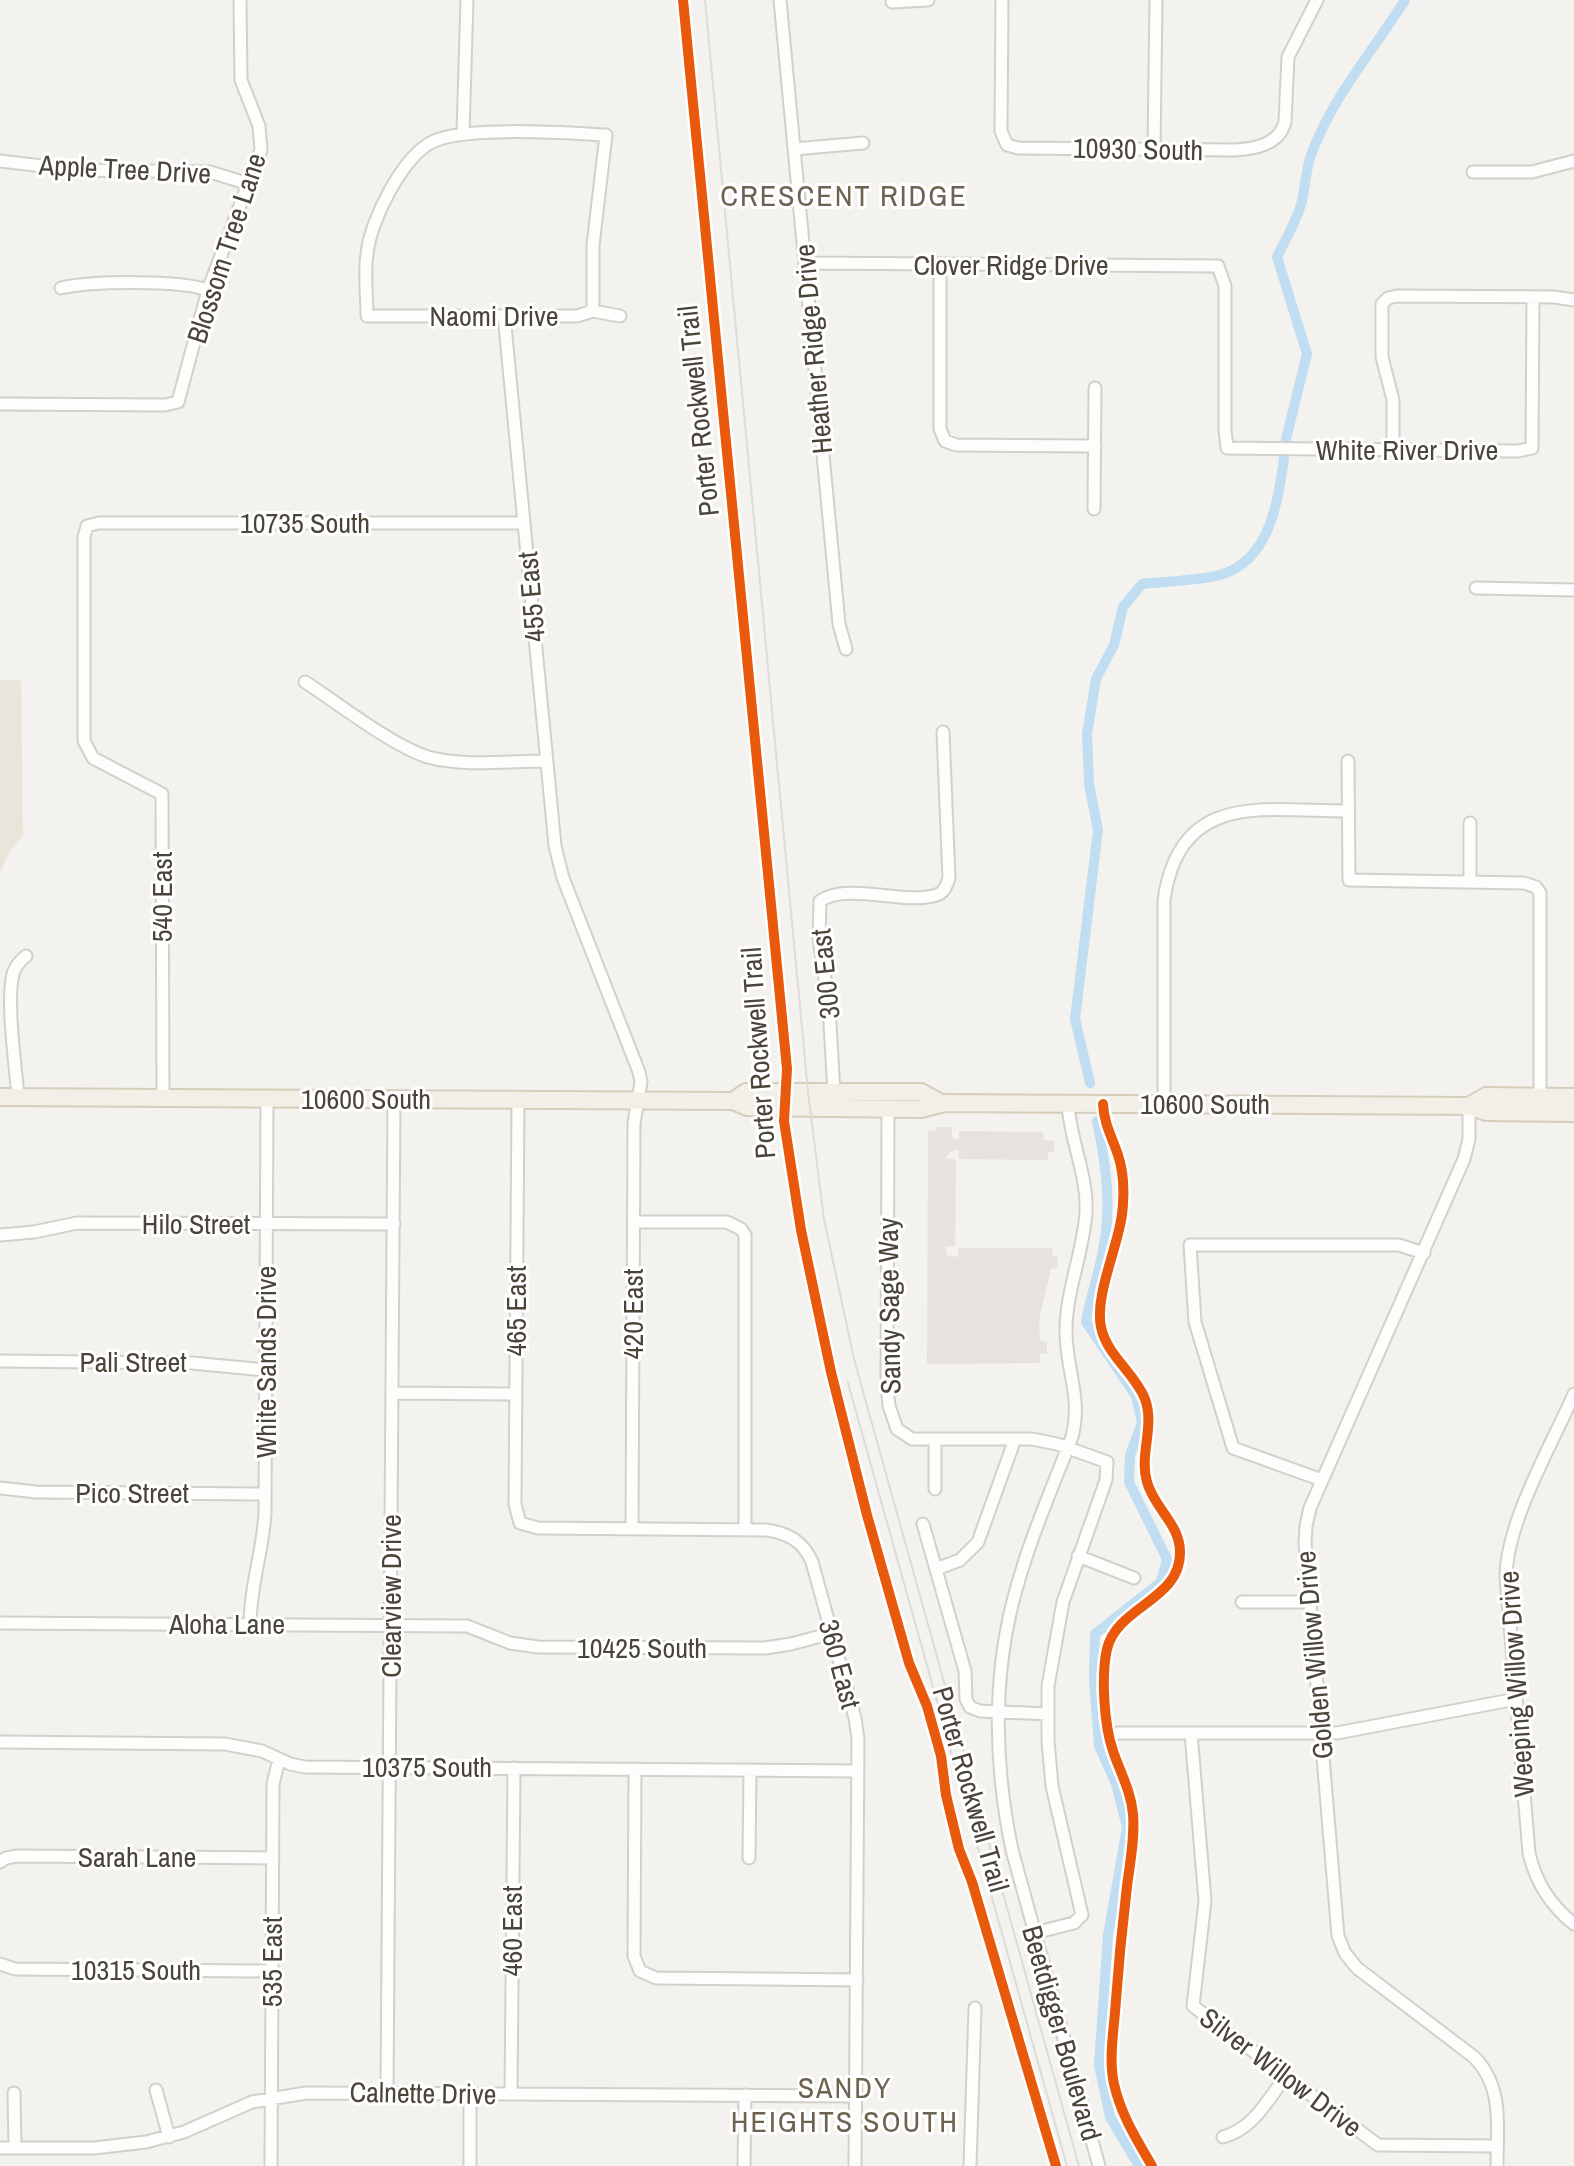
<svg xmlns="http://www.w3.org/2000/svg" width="1574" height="2166" font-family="'Archivo Narrow',sans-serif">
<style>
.education{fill:#eae5da}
.parking{fill:#e6e3df}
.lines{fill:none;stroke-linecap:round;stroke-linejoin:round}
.canal{stroke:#c0ddf1;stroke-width:10}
.street-casing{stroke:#d2d0cb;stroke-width:15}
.primary-casing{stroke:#d6cebb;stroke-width:20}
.street{stroke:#fdfdfc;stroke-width:11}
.primary{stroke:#f2efe6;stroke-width:16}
.tram{stroke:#dbdbda;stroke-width:2}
.cycleway-casing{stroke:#fff;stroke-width:15}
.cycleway{stroke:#e8590c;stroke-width:10}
.labels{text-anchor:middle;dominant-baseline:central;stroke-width:6;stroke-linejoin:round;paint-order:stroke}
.street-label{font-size:28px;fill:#4b4439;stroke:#fff}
.neighbourhood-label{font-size:30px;letter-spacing:2px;fill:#6e6250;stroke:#fff}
</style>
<rect width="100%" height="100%" fill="#f4f2ee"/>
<path class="education" d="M0,680H21L23,835L10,850L0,873Z"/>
<path class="parking" d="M937,1127H952V1136L955,1140L959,1138V1131L1043,1132L1044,1140L1054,1141V1152H1048V1160L959,1159V1151L956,1150L950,1152L946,1158L956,1160L955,1246L945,1247L947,1255L958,1257V1248H1052L1053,1256L1058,1257L1057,1268L1051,1269L1039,1320L1040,1340L1047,1343V1354H1040V1363L927,1364L928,1131L936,1130Z"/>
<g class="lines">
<path class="canal" d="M1286,439L1307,354L1277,257C1286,238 1297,221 1302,201C1305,187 1306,172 1310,158C1330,100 1373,51 1405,0
M1090,1083L1075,1019L1098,830L1089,784L1087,734L1096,679L1114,645L1123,607L1142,584C1165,581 1202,581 1223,574C1271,558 1278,500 1284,458
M1097,1121C1106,1165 1112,1206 1103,1250C1099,1274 1090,1297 1086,1322L1136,1396L1142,1423L1130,1455L1129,1482L1167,1559L1161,1582L1095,1634L1094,1680L1099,1746L1116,1784L1127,1827L1108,1935L1099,2065L1110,2117L1139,2166"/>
<g class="street-casing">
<path id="street" d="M780,0L839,624L846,649
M1002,0L1001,131L1007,145L1018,148L1234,150C1254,149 1279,145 1285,122L1288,57L1317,0
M892,2L928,0
M463,133L467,0
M794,149L863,143
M1154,149L1156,0
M0,161L76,170L210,172L249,184
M1473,172H1532L1574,161
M805,263L1218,266L1225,286V430L1227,448L1518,451L1532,448L1533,297
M940,264V429L945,441L956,445L1095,446
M61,288C92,281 179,280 208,290
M593,311V245L606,135C567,133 467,126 434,141C403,155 370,221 367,254C364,274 367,296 367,316H577L593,311L620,316
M504,315L555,846L563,878L639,1072L641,1082L634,1123L632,1529
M0,404L165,405L178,402L208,290L261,150L259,126L241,80L240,0
M1393,450V400L1382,357V304L1388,298L1397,296L1554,297L1574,300
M1094,509L1095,388
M1476,588L1574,590
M305,682C338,703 392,746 428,757C464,767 509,761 547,761
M1348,761L1349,880L1524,883L1536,887L1540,893V1097
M1470,823V882
M834,1092L829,1007L819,938L820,901C848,881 908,907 939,894C945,891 947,884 949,878L943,732
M18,1097C16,1069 5,995 14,971C17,964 21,960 26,956
M163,1098L162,794L93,758L84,741V537L87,526L99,523H524
M518,1100L515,1504L520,1523L538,1528L766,1530C788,1533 803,1541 812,1562L855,1718L858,1739L855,2166
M1068,1104C1070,1141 1088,1175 1086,1213C1083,1254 1065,1293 1066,1334C1067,1372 1082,1399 1072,1437C1050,1493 1026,1548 1012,1605C992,1687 995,1768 1012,1850L1099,2166
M1164,1104V900C1180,790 1264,811 1348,811
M1469,1106V1139L1464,1159L1310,1508L1306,1526L1305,1543L1338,1936L1345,1953L1357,1968L1474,2057C1504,2087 1497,2127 1497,2166
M888,1108L887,1385L889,1406L897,1429L912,1439H1032L1057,1444L1107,1462L1106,1480L1063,1602L1048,1686V1741L1052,1786L1082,1915L1074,1923L1034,1933
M634,1222H727L741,1229L745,1235V1530
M0,1235L34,1232L77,1223L394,1224
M0,1361L192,1363L265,1370
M392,1393L516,1394
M1574,1394C1552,1444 1506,1523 1506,1577L1529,1853C1536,1883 1550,1905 1574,1924
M935,1439V1489
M1322,1480L1233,1448L1195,1322L1190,1245H1399L1424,1253
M0,1488L36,1492L265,1494
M923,1524L965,1671L966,1699L970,1707L980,1711L1047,1714
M1078,1556L1134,1578
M936,1569L960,1560L978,1542L1015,1439
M1242,1602H1310
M0,1623L467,1626L510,1643L538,1647L765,1648L791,1644L832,1633
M250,1624C250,1586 263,1551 265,1513L267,1098
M1117,1733H1337L1516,1699
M1191,1733L1205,1901L1193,2006L1378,2145L1497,2146
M0,1742L225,1744L262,1751L290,1764L305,1767L858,1771
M635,1769L634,1956L640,1971L656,1978L857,1980
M749,1858L750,1770
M0,1862L6,1858L17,1856L273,1858
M0,1964L15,1969L272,1971
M156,2090L169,2137
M14,2093L15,2148
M387,2093L394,1098
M511,2094L514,1768
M1223,2137C1253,2129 1267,2101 1286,2076
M0,2148H94L146,2142L184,2132L252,2102L306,2093L855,2096
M271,2166L273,1784L279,1759
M470,2166V2093
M744,2166L745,2095
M970,2166L975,2008"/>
</g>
<g class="primary-casing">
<path id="primary" d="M0,1097L733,1101L747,1107L921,1109L945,1103L1469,1106L1486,1112L1574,1113
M733,1101L746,1092H921L941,1103
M1469,1106L1486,1096L1574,1097"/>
</g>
<use href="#street" class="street"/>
<use href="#primary" class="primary"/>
<path class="tram" d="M705,0L808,1092L824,1219L854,1359L1079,2166
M848,1383L1067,2166"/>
<g class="cycleway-casing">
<path id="cycleway" d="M683,0L787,1069L784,1121L801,1230L831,1372L867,1515L909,1663L927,1706L941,1756L946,1795L959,1849L972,1882L1056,2166
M1103,1104C1104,1124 1112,1137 1118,1155C1123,1170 1124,1188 1123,1203C1122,1241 1094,1292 1101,1327C1107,1356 1135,1373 1145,1399C1155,1426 1139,1455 1147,1482C1154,1508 1180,1524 1180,1552C1181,1600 1117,1606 1107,1649C1101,1676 1104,1725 1113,1751C1120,1772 1131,1791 1133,1814C1135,1838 1130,1863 1127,1886C1122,1928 1118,1970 1115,2012C1113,2036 1109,2061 1114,2084C1121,2115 1137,2140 1152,2166"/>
</g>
<use href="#cycleway" class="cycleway"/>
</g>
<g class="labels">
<g class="street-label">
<text transform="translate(1138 149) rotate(1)">10930 South</text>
<text transform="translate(125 169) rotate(3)">Apple Tree Drive</text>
<text transform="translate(226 248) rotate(-72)">Blossom Tree Lane</text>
<text x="1011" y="265">Clover Ridge Drive</text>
<text x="494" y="316">Naomi Drive</text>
<text transform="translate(813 349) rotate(-95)">Heather Ridge Drive</text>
<text transform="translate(698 411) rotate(-96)">Porter Rockwell Trail</text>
<text x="1407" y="450">White River Drive</text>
<text x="305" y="523">10735 South</text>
<text transform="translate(531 597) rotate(-95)">455 East</text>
<text transform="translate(162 897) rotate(-90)">540 East</text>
<text transform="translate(825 974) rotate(-96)">300 East</text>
<text transform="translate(758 1053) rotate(-94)">Porter Rockwell Trail</text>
<text x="366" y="1099">10600 South</text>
<text x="1205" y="1104">10600 South</text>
<text x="196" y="1224">Hilo Street</text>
<text transform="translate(889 1306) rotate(-91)">Sandy Sage Way</text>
<text transform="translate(516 1311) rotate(-90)">465 East</text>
<text transform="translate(633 1314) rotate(-90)">420 East</text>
<text x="133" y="1362">Pali Street</text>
<text transform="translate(266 1362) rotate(-90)">White Sands Drive</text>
<text x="132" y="1493">Pico Street</text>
<text transform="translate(391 1596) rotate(-90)">Clearview Drive</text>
<text x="227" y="1624">Aloha Lane</text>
<text x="642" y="1648">10425 South</text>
<text transform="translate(1314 1655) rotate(-95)">Golden Willow Drive</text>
<text transform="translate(840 1664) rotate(75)">360 East</text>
<text transform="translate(1516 1684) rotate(-94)">Weeping Willow Drive</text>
<text x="427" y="1767">10375 South</text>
<text transform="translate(971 1789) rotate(74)">Porter Rockwell Trail</text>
<text x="137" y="1857">Sarah Lane</text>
<text transform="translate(512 1931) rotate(-90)">460 East</text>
<text transform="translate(272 1962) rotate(-90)">535 East</text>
<text x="136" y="1970">10315 South</text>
<text transform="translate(1062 2033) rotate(74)">Beetdigger Boulevard</text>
<text transform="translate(1281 2072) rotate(37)">Silver Willow Drive</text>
<text transform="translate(423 2093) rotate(1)">Calnette Drive</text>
</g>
<g class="neighbourhood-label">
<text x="844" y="195">CRESCENT RIDGE</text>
<text x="845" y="2087">SANDY<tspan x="845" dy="34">HEIGHTS SOUTH</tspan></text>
</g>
</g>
</svg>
